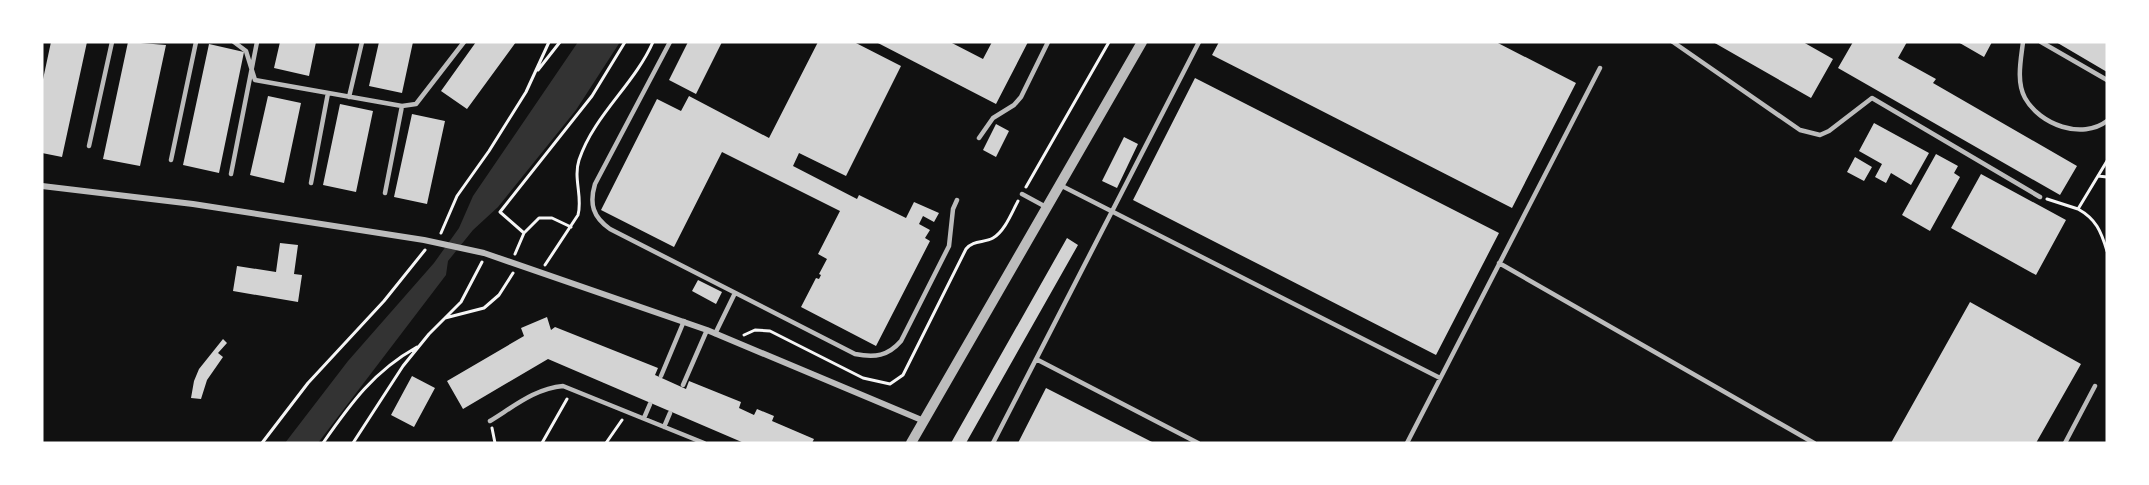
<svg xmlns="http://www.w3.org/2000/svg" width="2149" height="485" font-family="Poppins,sans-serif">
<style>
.water{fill:#333}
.building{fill:#d3d3d3}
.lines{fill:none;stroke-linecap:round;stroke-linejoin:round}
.path{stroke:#f5f5f5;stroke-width:3}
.service{stroke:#bcbcbc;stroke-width:4.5}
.minor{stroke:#bcbcbc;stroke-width:6}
.tertiary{stroke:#bcbcbc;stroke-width:10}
</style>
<rect width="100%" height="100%" fill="#111"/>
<path class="water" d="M578,42H620L576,110L498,207L473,230L448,261L446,275L318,443H285L348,361L434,263L459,228L473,196Z"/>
<path class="building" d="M51,42H87L62,157L42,153V84Z
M128,42L166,45L140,166L103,159Z
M280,42H316L309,76L274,68Z
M379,42H413L402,93L369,86Z
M476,42H516L467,109L441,91Z
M688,42H722L696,94L669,80Z
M818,42H854L901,66L846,176L799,153L793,166L857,199L859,195L906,218L914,202L939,213L934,222L923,216L919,224L930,230L925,238L930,241L876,346L801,307L816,278L819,279L821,275L819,274L827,259L818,254L840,211L722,152L674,247L601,210L657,99L681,111L689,96L769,138Z
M876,42H950L983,59L992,42H1028L996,104Z
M1219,42H1496L1576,83L1512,208L1212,55Z
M1713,42H1803L1833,59L1811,98Z
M1853,42H1907L1898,58L1936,79L1933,83L2077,166L2060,195L1838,68Z
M1958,42H1992L1984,57Z
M2056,42L2107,43V72Z
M209,44L244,52L219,173L183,165Z
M1195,78L1499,233L1436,355L1133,200Z
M268,96L301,103L284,183L250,175Z
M340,104L373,111L356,192L323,185Z
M412,114L445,121L427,204L394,197Z
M1874,123L1929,153L1911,185L1891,173L1886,183L1875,177L1882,164L1859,151Z
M996,124L1009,131L996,157L983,150Z
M1124,137L1138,144L1117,188L1102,181Z
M1936,154L1958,166L1954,173L1960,177L1930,231L1902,215Z
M1855,157L1872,167L1864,181L1847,172Z
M1981,174L2066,220L2036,275L1951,228Z
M1067,238L1078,245L966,443H951Z
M280,243L298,245L294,274L302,275L298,302L233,291L237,266L276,272Z
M698,280L722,292L716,304L692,291Z
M1970,302L2081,364L2036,443H1891Z
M547,317L551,330L555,327L658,368L655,375L686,389L689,381L741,402L739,408L754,415L757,409L774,416L772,421L814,439L812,443H744L548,359L463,409L447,381L524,336L521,328Z
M223,339L227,343L218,353L223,357L207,380L201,399L191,398L194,381L199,369Z
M412,376L435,388L414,427L391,415Z
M1046,388L1154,443H1018Z"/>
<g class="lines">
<path class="path" d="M538,70L560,42
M2098,176L2107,177
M1026,187L1109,42
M2047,199L2078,209L2107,161
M2078,209C2096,219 2101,231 2107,251
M441,233L457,196L489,151L526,92L549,42
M524,233L500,212L592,96L625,42
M515,254L524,233L539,218H552L571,227
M545,265L578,215C583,197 573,179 579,160C594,115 634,85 653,42
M445,318L484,308L499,295L513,273
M744,335L755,330L770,331L863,378L890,384L903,375L966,249C973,240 984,243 993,238C1005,231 1012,212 1018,201
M492,428L495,443
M262,443L308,383L384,301L425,250
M323,443C351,403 374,371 417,347
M353,443L403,366L429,334L461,302L482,262
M542,443L567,399
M606,443L622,420"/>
<path class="service" d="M234,42L246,51L255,80L402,106L416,104L464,42
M670,42L595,184C589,204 593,217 610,229L855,354C875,358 888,356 901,341L949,246L953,209L957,200
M1673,42L1800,130L1820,135L1829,131L1872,98L2040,197
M2023,42C2021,59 2016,82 2025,98C2040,125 2082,140 2107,121
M2041,42L2107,80
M349,97L362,42
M979,138L993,118L1014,105L1021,97L1048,42
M89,146L112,42
M171,160L196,42
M231,174L257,42
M311,183L328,93
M1060,185L1440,378
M385,193L402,106
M1022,194L1046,207
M1499,263L1814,443
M715,334L735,293
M1036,359L1198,443
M661,376L684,321
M683,385L707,330
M644,418L650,404
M490,421C513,407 536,388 563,386L704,443
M664,427L670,413
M993,443L1199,42
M1407,443L1600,68
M2065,443L2095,386"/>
<path class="minor" d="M42,186L193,204L424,240L484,253L707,330L924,421"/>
<path class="tertiary" d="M911,443L1142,42"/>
</g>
<rect width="2149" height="485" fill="none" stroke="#ffffff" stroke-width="87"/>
</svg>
